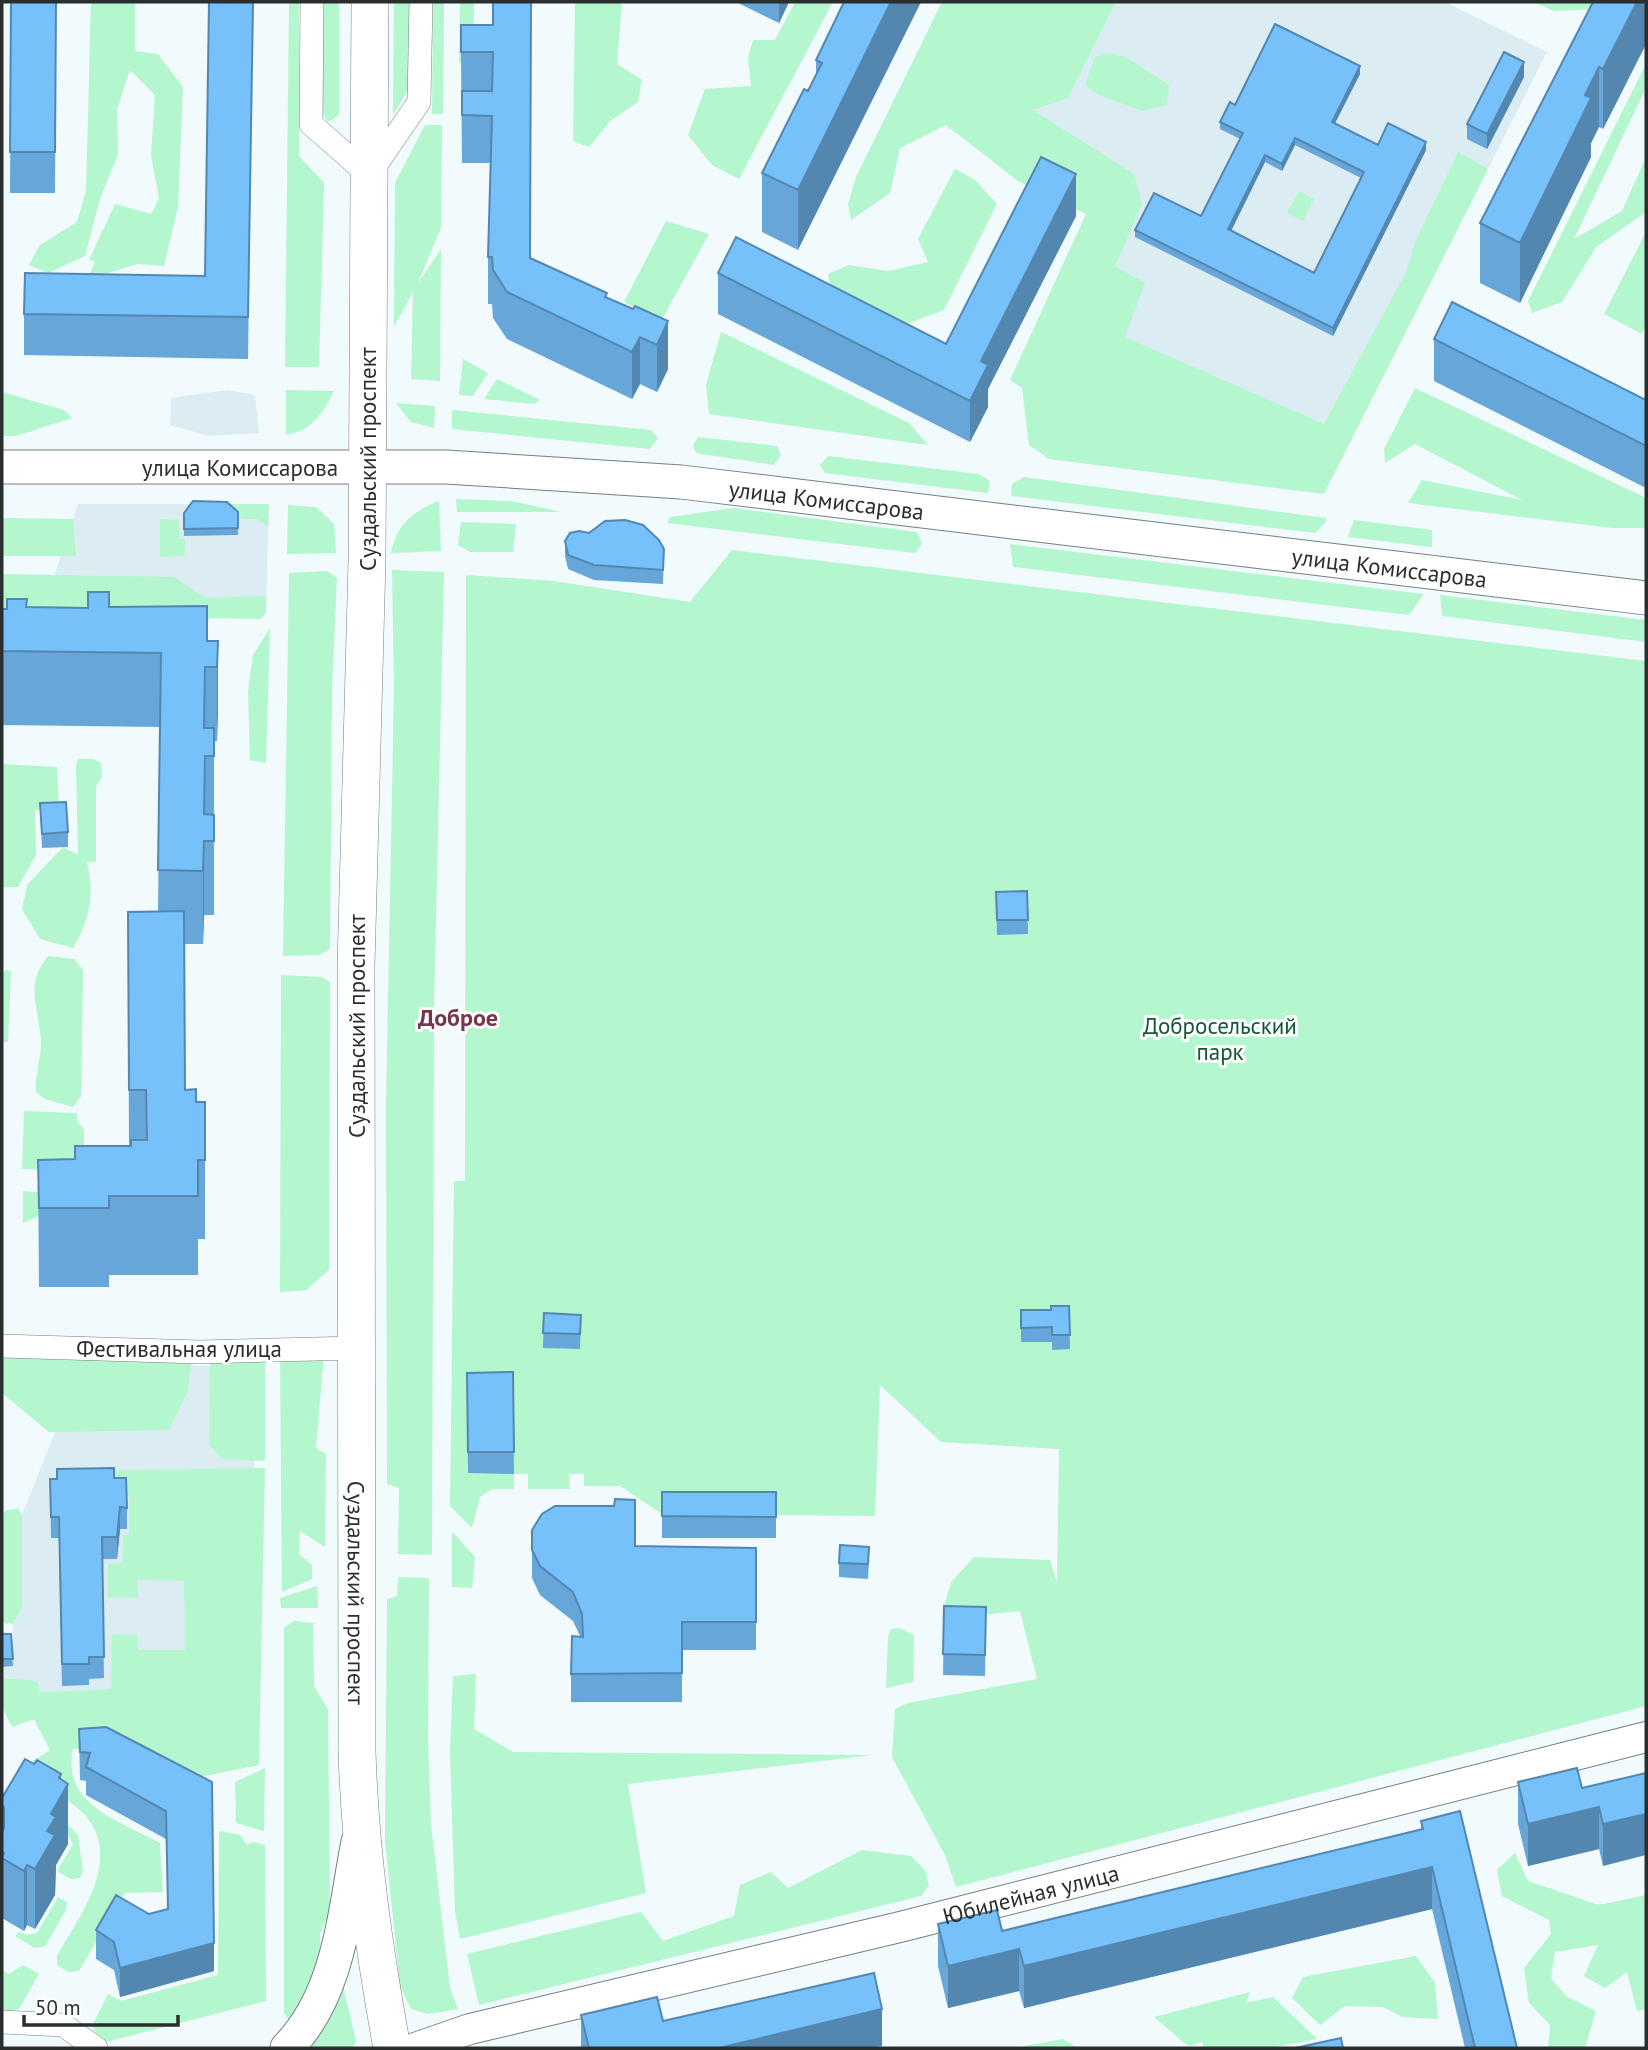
<svg xmlns="http://www.w3.org/2000/svg" width="1648" height="2050" font-family="'PT Sans',sans-serif">
<style>
.built{fill:#dbedf2}
.green{fill:#b4f6ce}
.lines{fill:none;stroke-linecap:round;stroke-linejoin:round}
.minor-casing{stroke:#767e80;stroke-width:24}
.tertiary-casing{stroke:#767e80;stroke-width:32}
.secondary-casing{stroke:#767e80;stroke-width:35}
.primary-casing{stroke:#767e80;stroke-width:38}
.minor{stroke:#fff;stroke-width:23}
.tertiary{stroke:#fff;stroke-width:30}
.secondary{stroke:#fff;stroke-width:33}
.primary{stroke:#fff;stroke-width:37}
.wall{fill:#66a6d8;fill-rule:evenodd}
.shaded-wall{fill:#5387b0}
.building{fill:#77c1fb;stroke:#5387b0;stroke-width:2;fill-rule:evenodd}
.labels{text-anchor:middle;dominant-baseline:central;stroke-width:6;stroke-linejoin:round;paint-order:stroke}
.street-label{font-size:23px;fill:#2a2e2f;stroke:#fff}
.park-label{font-size:23px;fill:#145636;stroke:#fff}
.neighbourhood-label{font-size:24px;font-weight:bold;fill:#7a354e;stroke:#fff}
</style>
<rect width="100%" height="100%" fill="#f1fafd"/>
<path class="built" d="M973,2H1445L1547,52L1333,475L1047,401L1117,200L928,100Z
M228,390L255,395L259,433L209,436L170,425L171,398Z
M78,504H269L266,612L45,604Z
M2,1361L256,1367L251,1616L112,1689L39,1692L33,1680L2,1678V1667L13,1666V1624L22,1608V1515L59,1422Z"/>
<path class="green" d="M91,2H135V51L158,54L183,87L178,207L164,266L137,264L88,279L95,261L89,260L115,204L151,214L159,199L151,155L155,95L130,70L117,109L118,154L100,199L85,256L48,273L29,265L40,245L77,222L86,190Z
M289,2H299V156L324,183L319,367H285Z
M322,2H339V115L328,122L321,111Z
M394,2H412L411,85L393,115Z
M433,2H444L443,114H432Z
M460,2H474L473,62H459Z
M575,2H622L617,64L642,80L638,102L610,121L589,147L573,141Z
M795,2H833L739,179L712,165L688,135L705,89L751,86L748,58L753,40H775Z
M942,2H1116L1068,98L1033,110L1134,174L1142,205L1115,266L1145,283L1125,337L1324,424L1406,272L1416,240L1458,152L1488,169L1324,494L1049,459L1029,445L1022,388L1010,380L1086,214L1018,181L946,125L900,148L890,193L851,220L848,204L856,177Z
M1534,2H1646V7L1554,11Z
M1106,53L1126,57L1169,85L1167,105L1142,111L1099,95L1085,85L1095,57Z
M1646,64V88L1574,239L1622,211L1646,157V212L1596,247L1562,302L1532,313L1528,301Z
M425,125H442L441,228L418,283L441,249L440,381L411,379L413,292L394,327L395,183Z
M955,169L975,180L997,204L944,310L899,327L831,293L828,274L849,265L888,271L928,262L918,239Z
M1299,191L1314,199L1303,221L1287,213Z
M666,221L709,234L661,321L624,302Z
M1646,232V325L1642,334L1604,314Z
M721,332L909,423L928,445L709,414L706,385Z
M463,359L488,373L473,396L459,395Z
M497,379L540,400L534,404L484,399Z
M1415,388L1646,498V528H1612L1408,503L1422,480L1522,500L1415,444L1385,463L1384,449Z
M286,390L334,391C322,414 313,430 286,435Z
M2,392L64,410L72,418L16,436H2Z
M396,403L435,406L434,428L411,422Z
M452,410L651,430L658,438L650,449L452,429Z
M698,437L777,446L781,455L774,465L696,453L693,445Z
M828,456L979,474L990,481L988,493L825,473L820,465Z
M1024,477L1326,518V522L1315,533L1011,496L1012,484Z
M456,499L511,501L561,512H457Z
M439,501L441,551L391,553C397,524 413,511 439,501Z
M227,504H269L268,527L257,519H242Z
M288,505L316,507L334,524L336,553L287,554Z
M734,508L917,532L922,544L915,553L667,523L670,517Z
M2,518L73,519L76,556H2Z
M160,519L179,520V539H185V556L160,557Z
M1354,520L1432,530V547L1348,537Z
M461,522L516,524L513,552H470L458,545Z
M1010,544L1424,594L1409,615L1013,567Z
M732,550L1646,661V1706L956,1887L945,1855L892,1757L895,1709L908,1703L1037,1679L1020,1611L969,1616L943,1608L952,1581L974,1557L1050,1560L1057,1582L1059,1449L941,1442L880,1385L875,1516L662,1514L620,1486H584V1474H569L570,1489H528V1474H514V1489H492L480,1497L472,1528L450,1506L454,1181H465L466,575L554,581L690,602Z
M392,570L444,572L434,1007L432,1555L398,1554L399,1488L387,1484L386,1104L394,688Z
M327,571L337,578L332,691L330,949L319,955L283,956L289,573Z
M2,574L174,577L206,598L266,596V612L261,619L210,618L190,634H2Z
M1440,595L1646,620V642L1442,616Z
M270,628L266,763L250,760L248,692L253,655Z
M78,759H93L101,763L102,777L96,786V862H87C95,895 90,919 73,948L40,939L22,909L27,885L63,847L78,855L76,765Z
M2,764L57,767L59,808L35,810L36,855L18,887H2Z
M48,956L74,959L83,970L81,1096L73,1107L45,1099L36,1092C35,1074 41,1059 41,1042C39,1008 24,985 48,956Z
M5,970L11,971L8,1042H2V974Z
M281,975L322,977L330,982L329,1270L306,1290L280,1292Z
M24,1111L77,1113V1121L84,1130V1170L22,1169Z
M23,1191L64,1194L66,1204L23,1223Z
M2,1353L192,1358L188,1391L169,1430L49,1432L2,1393Z
M324,1354L316,1448L326,1454L325,1547L300,1531L299,1554L312,1565V1579L282,1592L280,1357Z
M210,1360L265,1361V1461L222,1459L209,1445Z
M265,1468L259,1765L180,1781L105,1748L73,1749C61,1805 120,1821 160,1843L163,1892L125,1893L79,1971L69,1972L57,1965V1956C79,1916 123,1861 86,1816C73,1801 48,1790 32,1779L30,1763L50,1750L34,1719L12,1727L2,1707V1678L33,1680L39,1685V1692L111,1689L112,1634L137,1635L138,1650H185L184,1581L138,1580V1598L108,1597V1564L122,1563L123,1535L129,1534V1496L119,1494L64,1471Z
M18,1508L22,1515V1608L13,1624L2,1623V1515L5,1511Z
M452,1531L475,1557L472,1588L452,1587Z
M398,1577L429,1578L428,1739L431,1824L450,1988L458,2009L427,2014L411,2009L400,1986L385,1841L387,1599L397,1596Z
M317,1586L318,1608H281L280,1598Z
M294,1621L313,1623L314,1686L328,1709L330,1911L320,1934L322,1974L291,2023L284,2013V1628Z
M899,1628L914,1635L913,1682L886,1688L888,1637L891,1629Z
M476,1674L474,1729L513,1752L872,1755L628,1784L646,1893L460,1939L455,1911L450,1752L453,1676Z
M265,1768L264,1831L236,1823L235,1782Z
M23,1800L70,1827L78,1835L83,1871L80,1878L71,1879L57,1871L73,1844L65,1830Z
M219,1831L240,1835L247,1845L253,1842L265,1845L266,2001L102,2043L92,2026L108,1994L121,2001L218,1975Z
M862,1850L911,1856L925,1870L929,1886L921,1896L479,2005L467,1954L641,1912L663,1941L734,1916L740,1885L771,1872L788,1888Z
M1515,1853L1528,1881L1599,1905L1646,1895V2009L1637,2011L1627,1972L1605,1988L1584,1976L1598,1945L1555,1952L1551,1978L1566,1996L1596,2011L1585,2048H1548L1550,2025L1529,2003L1524,1968L1551,1934L1549,1920L1502,1896L1497,1870Z
M58,1897L67,1902L66,1910L45,1946L35,1948L15,1936L19,1932L27,1935L37,1933Z
M1416,1956L1435,1983L1438,2019L1402,2017L1383,2007L1345,2006L1320,2025L1292,1998L1303,1977Z
M23,1965L39,1974L19,2009L2,2013V1970L9,1974Z
M339,1969L356,2041L352,2048H296Z
M1250,1992L1246,2003L1273,1997L1317,2039L1271,2048H1204L1202,2042L1188,2046L1154,2017Z
M1063,2039L1077,2048H1022L1024,2046Z"/>
<g class="lines">
<g class="minor-casing">
<path id="minor" d="M312,2L311,124L369,175L419,102L421,2
M2,1346L200,1352L356,1348
M2,2022L63,2025L96,2048"/>
</g>
<g class="tertiary-casing">
<g id="tertiary">
<path id="s1" d="M415,2048L470,2029L900,1927L1646,1737"/>
</g>
</g>
<g class="secondary-casing">
<g id="secondary">
<path id="s2" d="M2,467H446L681,482L1646,598"/>
<path d="M287,2048C340,1994 344,1913 358,1842"/>
</g>
</g>
<g class="primary-casing">
<g id="primary">
<path id="s3" d="M370,2L367,561L356,966L357,1751C360,1852 374,1949 392,2048"/>
</g>
</g>
<use href="#minor" class="minor"/>
<use href="#tertiary" class="tertiary"/>
<use href="#secondary" class="secondary"/>
<use href="#primary" class="primary"/>
</g>
<path class="wall" d="M11,2H56L55,193H10Z
M209,2H253L248,359L24,355V314L205,276Z
M736,2H789L779,23Z
M844,2L798,250L762,232V173L816,75V60Z
M1645,2V46L1603,129L1599,127L1591,143V157L1520,303L1480,283V223Z
M493,25L530,258L607,297L633,309L668,321V369L657,392L640,384L632,399L507,339L493,318L492,304H488V257L491,163H462L461,52Z
M1360,74L1335,123L1378,145L1426,150L1333,336L1135,237V230L1201,216L1240,139L1220,129V122L1235,105ZM1295,145L1361,178L1314,273L1231,231L1265,162L1282,171Z
M1524,77L1487,149L1467,139V124Z
M1076,216L988,389V407L970,442L718,314V273L946,344Z
M1434,339L1646,400V488L1434,381Z
M238,512V535L184,536V513Z
M565,541L664,549L663,584L594,580L568,569L565,556Z
M27,607H109L207,641H218L217,741H214V915H204L203,944H184L185,1090L196,1102H205V1239H198V1275H109V1287H39L38,1160L75,1159L129,1146L128,912L158,911L160,727L2,725V609Z
M40,803L68,832V847L42,848Z
M1027,891L1028,934L997,935L996,892Z
M1069,1306L1070,1349L1052,1350V1342H1021V1310H1051Z
M544,1313L581,1315L580,1349L543,1348Z
M513,1372L514,1474L468,1473L467,1373Z
M114,1478L127,1508V1529H120L117,1559H102L104,1678L89,1679V1685L62,1686L59,1538H51L50,1479Z
M662,1492H776V1538H662Z
M532,1530L635,1546L756,1548V1650H682V1702H571V1674L580,1636L573,1621L540,1595L532,1578Z
M869,1561L868,1579L839,1577V1563Z
M944,1606L986,1607L985,1676L943,1675Z
M2,1634H11L13,1666L2,1667Z
M79,1729L212,1782L214,1971L120,1997L114,1970L96,1959V1930L168,1909L166,1839L86,1795V1781L80,1780Z
M1646,1773L1603,1866L1599,1849L1528,1866L1518,1824V1782L1582,1788Z
M61,1780L68,1844L56,1865L55,1895L35,1929L27,1925L24,1931L2,1918V1798Z
M1421,1821L1517,2048H1465L1432,1909L1024,2008L1019,1991L948,2008L938,1966V1924L1002,1931L1421,1829Z
M581,2015L663,2021L882,2046L871,2048H581Z"/>
<path class="shaded-wall" d="M779,2H789L779,23Z
M891,2H921L798,250V190Z
M1637,2H1645V46L1603,129V69Z
M1524,62V77L1487,149V134Z
M1360,66V74L1332,129V122Z
M1599,67V127L1591,143V157L1520,303V243L1585,95Z
M1295,138V145L1282,171V164Z
M1426,142V150L1333,336V328Z
M1265,155V162L1228,237V229Z
M1076,174V216L988,389V407L970,442V401L981,361Z
M668,321V369L657,392V345Z
M640,337V384L632,399V352Z
M218,641V715L217,741V667Z
M204,841V915L203,944V871Z
M120,1507V1529L117,1559V1537Z
M61,1774V1796L68,1784V1844L56,1865L55,1895L35,1929V1869L47,1831L59,1778Z
M1599,1807V1849L1528,1866V1824Z
M1646,1814V1855L1603,1866V1824Z
M27,1865V1925L24,1931V1871Z
M1432,1867V1909L1024,2008V1966Z
M214,1943V1971L120,1997V1968Z
M1019,1949V1991L948,2008V1966Z
M882,2009V2046L871,2048H719Z"/>
<path class="building" d="M11,2H56L55,152H10Z
M209,2H253L248,317L24,314L25,273L205,276Z
M493,2H531L530,258L607,293L605,297L633,309L635,306L668,321L657,345L640,337L632,352L507,292L493,270L492,257H488L492,116L462,115V91H492L493,52H461V25H493Z
M844,2H891L798,190L762,173L804,89L808,91L822,63L816,60Z
M1593,2H1637L1603,69L1599,67L1585,95L1591,98L1520,243L1480,223Z
M1275,24L1360,66L1332,122L1378,145L1388,123L1426,142L1333,328L1135,230L1154,193L1201,216L1243,133L1220,122L1230,102L1235,105ZM1295,138L1364,172L1314,273L1228,229L1265,155L1282,164Z
M1504,52L1524,62L1487,134L1467,124Z
M1041,157L1076,174L981,361L988,365L970,401L718,273L736,237L946,344Z
M1452,302L1646,400V446L1434,339Z
M193,501L227,502L238,512V528L184,529V513Z
M625,520L643,525L659,540L664,549L663,570L594,565L568,555L565,541L570,533L579,531L589,533L605,521Z
M88,592H109V607L207,606V641H218L217,667H205L204,728H214V756H205L204,814L214,815V841H204L203,871L158,870L161,653L2,651V609H7V599H27L26,607L88,608Z
M66,802L68,832L42,834L40,803Z
M1027,891L1028,920H997L996,892Z
M184,911L185,1090L196,1089V1102H205V1160H198V1196H109V1208H39L38,1160L75,1159V1146H131V1140H147L146,1090H129L128,912Z
M1051,1306H1069L1070,1335H1052V1327L1021,1328V1310H1051Z
M544,1313L581,1315L580,1334L543,1333Z
M513,1372L514,1452H468L467,1373Z
M114,1468V1478H126L127,1508L120,1507L117,1537H102L104,1657H89V1664H62L59,1517H51L50,1479H57V1469Z
M662,1492H776V1517L662,1516Z
M615,1499L635,1500V1546L756,1548V1622H682V1673L571,1674L572,1636L583,1637L582,1614L573,1592L540,1566L532,1550V1530L542,1514L555,1506H614Z
M840,1545L869,1547L868,1564L839,1563Z
M944,1606L986,1607L985,1655L943,1654Z
M2,1634H11L13,1659H2Z
M106,1727L212,1782L214,1943L120,1968L114,1942L96,1930L116,1895L149,1914L168,1909L166,1811L86,1767L90,1753L80,1752L79,1729Z
M25,1759L34,1764L37,1760L61,1774L59,1778L68,1784L51,1814L56,1817L47,1831L55,1835L35,1869L27,1865L24,1871L2,1858L4,1853L2,1852V1833L4,1828V1807L2,1806V1798Z
M1577,1768L1582,1788L1646,1773V1814L1603,1824L1599,1807L1528,1824L1518,1782Z
M1460,1811L1517,2048H1475L1432,1867L1024,1966L1019,1949L948,1966L938,1924L997,1910L1002,1931L1423,1829L1421,1821Z
M874,1973L882,2009L719,2048H589L581,2015L657,1997L663,2021Z
M1341,2038L1343,2048H1295Z"/>
<g class="labels">
<g class="street-label">
<text transform="translate(367 459) rotate(-90)">Суздальский проспект</text>
<text stroke="none"><textPath href="#s2" startOffset="238">улица Комиссарова</textPath></text>
<text stroke="none"><textPath href="#s2" startOffset="826">улица Комиссарова</textPath></text>
<text stroke="none"><textPath href="#s2" startOffset="1393">улица Комиссарова</textPath></text>
<text transform="translate(356 1026) rotate(-90)">Суздальский проспект</text>
<text x="179" y="1348">Фестивальная улица</text>
<text stroke="none"><textPath href="#s3" startOffset="1591">Суздальский проспект</textPath></text>
<text stroke="none"><textPath href="#s1" startOffset="635">Юбилейная улица</textPath></text>
</g>
<g class="park-label">
<text x="1220" y="1025">Добросельский<tspan x="1220" dy="26">парк</tspan></text>
</g>
<g class="neighbourhood-label">
<text x="458" y="1017">Доброе</text>
</g>
</g>
<rect width="1648" height="2050" fill="none" stroke="#2a2e2f" stroke-width="7"/>
<path d="M24 2015v10h154v-10" fill="none" stroke="#2a2e2f" stroke-width="3.5"/>
<text x="35" y="2015" font-size="21" fill="#2a2e2f" stroke="#ffffff" stroke-width="5" paint-order="stroke">50 m</text>
</svg>
